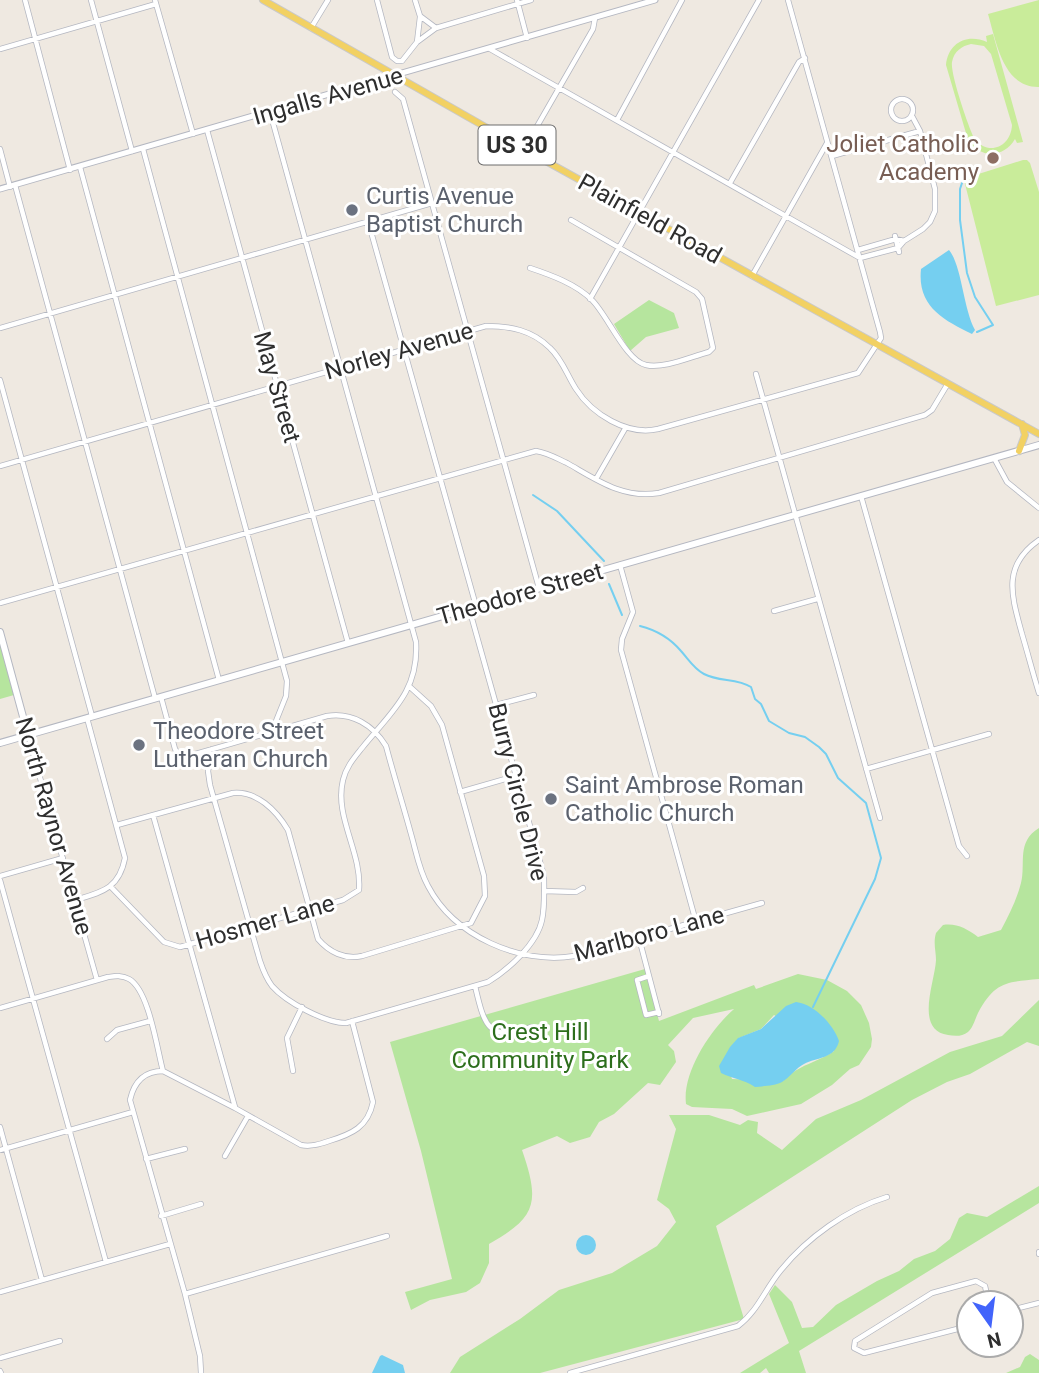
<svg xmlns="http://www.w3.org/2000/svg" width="1039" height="1373" font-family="Roboto,sans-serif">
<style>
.green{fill:#b6e59e;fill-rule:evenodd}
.pitch{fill:#c9ec9a;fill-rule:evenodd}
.water{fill:#75cff0}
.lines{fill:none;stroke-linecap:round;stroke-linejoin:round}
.stream{stroke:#75cff0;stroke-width:2}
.minor-casing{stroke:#b4b7c1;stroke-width:6}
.tertiary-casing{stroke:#b4b7c1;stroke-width:7}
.secondary-casing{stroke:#b4b7c1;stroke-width:8}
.primary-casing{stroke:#c9c9c9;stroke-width:8}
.minor{stroke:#fff;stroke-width:4.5}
.tertiary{stroke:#fff;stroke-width:5}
.secondary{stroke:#fff;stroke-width:6}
.primary{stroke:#f2d163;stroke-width:6}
.education-dot{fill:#8d6e63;stroke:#fff;stroke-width:2.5}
.worship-dot{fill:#6b7280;stroke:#fff;stroke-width:2.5}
.labels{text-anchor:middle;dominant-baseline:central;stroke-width:6;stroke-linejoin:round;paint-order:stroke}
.shield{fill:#fff;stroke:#6d6d6d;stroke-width:2}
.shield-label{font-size:23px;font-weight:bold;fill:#2e2e2e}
.street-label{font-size:24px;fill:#2e2e2e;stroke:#fff}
.education-label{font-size:24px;fill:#785e54;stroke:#fff;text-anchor:end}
.worship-label{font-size:24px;fill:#5b616d;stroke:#fff;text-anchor:start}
.park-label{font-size:24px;fill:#2c6e1b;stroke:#fff}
</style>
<rect width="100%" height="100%" fill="#efe9e1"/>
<path class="green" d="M649,300L674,313L679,328L646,337L630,351L614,324Z
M0,644L14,695L0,699Z
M1039,828V979C1007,982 995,981 978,1013C975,1019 973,1028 968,1032C962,1037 954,1036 948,1035C914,1030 935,982 936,960C936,951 933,943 936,933L943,925C957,923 967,929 978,937L1001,930C1009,915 1017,899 1021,883C1026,863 1016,842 1039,828Z
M645,969L659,1021L754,985L756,989L798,974L827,980L847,991L861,1005L869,1023L872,1039L871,1047L859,1065L850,1069L832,1085L801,1104L747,1116L732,1109L692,1107L686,1104C682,1072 711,1029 734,1009L693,1018L668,1045L674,1051L676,1062L660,1085L648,1083L614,1114L599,1122L590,1137L570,1143L557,1136L522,1150C540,1202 537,1217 489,1244V1263L480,1283L466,1292L430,1300L411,1310L405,1292L452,1279L421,1151L390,1042ZM774,1015L834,1051C817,1063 799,1064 783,1081L732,1079L725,1057L739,1038L761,1029Z
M1039,1000V1046L1027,1042L970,1074L947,1082L912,1100L716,1226L744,1319L540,1373H450L460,1357L520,1319L559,1290L612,1273L657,1246L676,1222L669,1209L657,1200L676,1129L669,1115H709L740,1125L748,1120L758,1122L757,1133L782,1150L816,1119L861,1100L950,1052L1002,1036Z
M1039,1186V1203L799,1351L806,1373H769L766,1368L760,1373H740L789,1343L769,1294L775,1285L792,1302L802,1328L813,1327L836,1305L877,1281L899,1271L914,1259L935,1251L950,1239L959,1218L967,1213L987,1217Z
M1030,1354L1039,1360V1373H1006L1020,1367L1025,1357Z"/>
<path class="pitch" d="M1039,0V87C1003,88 996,41 988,14Z
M993,34L1023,142L1017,143L1015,139C1004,158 980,159 968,140L946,65C948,43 967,33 987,42L986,36ZM971,44L984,46L991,54L1012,125C1011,147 988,157 974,138C968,126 950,73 952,62C954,51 962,46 971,44Z
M1023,160H1027L1030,163L1039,192V295L996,306L965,184L969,177Z"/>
<path class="water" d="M949,250C962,266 963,308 975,330L972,334C943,320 917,306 921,269Z
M796,1002C814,1004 833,1024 839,1041C835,1059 817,1057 804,1064C796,1068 790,1077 782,1082C775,1086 763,1086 755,1087C743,1079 733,1079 721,1073L719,1066L730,1047L738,1038L761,1029L786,1006Z
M576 1245a10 10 0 1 1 20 0a10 10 0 1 1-20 0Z
M382,1355L403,1365L405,1373H372L380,1356Z"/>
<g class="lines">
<path class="stream" d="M967,168L960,189V220L967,273L975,297L993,325L977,332
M533,495L557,511L604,561
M609,584L622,615
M640,626C656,630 670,638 681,651C689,660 694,669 704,674C719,682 737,678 751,687L755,699L761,704L769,721L789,733L805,737L819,747L826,754L838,778L866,803L881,858L875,879L813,1007"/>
<g class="minor-casing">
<path id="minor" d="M25,0L70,170
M91,0L132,151
M155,0L193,134
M377,0L392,57L397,61H402L417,42L436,28L531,0
M415,0L420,16L436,28
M517,0L527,38
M311,28L328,0
M417,42L420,17
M0,49L156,4
M490,49L860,258L898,248L904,241L923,229L930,222L935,211V189L920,131L912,116
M395,92L403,99L539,588
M891 110a11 11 0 1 1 22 0a11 11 0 1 1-22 0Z
M617,120L682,0
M207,130L348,643
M0,149L10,187
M143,149L287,681L286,696L272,731
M524,149L593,29L595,18
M832,156L920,131
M80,167L219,680
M730,183L799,62L805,58
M15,185L155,698
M368,221L476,606
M895,236L899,252
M858,250L896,239L904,241
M530,268C551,275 576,284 592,300C608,316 626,361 646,365C664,369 690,357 709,352L713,348L702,299L696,292L571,220
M752,276L827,143
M590,299L759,0
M0,328L432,203
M756,374L880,818
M0,380L92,716
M994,458L1007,482L1039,508
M0,466L486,326C510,326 532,330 550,348C562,359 567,375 576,389C592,414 627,436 658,429L858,373L881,338L880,332L788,0
M596,479L626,427
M861,496L959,846L967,856
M1039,540C1001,566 1012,597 1022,634C1028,654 1033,674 1039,693
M620,565L633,612L622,639L621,650L696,922
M0,603L536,451C548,453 556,458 567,463C597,480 623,499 659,493L925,415L932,410L947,385
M774,611L817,599
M161,697L175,749L179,755L185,757L327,716C352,712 373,725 386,746C394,776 403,805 411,834C416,851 419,870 428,886C454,936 520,965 574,956L762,903
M496,705L534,695
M28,735L97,980
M212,749L208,771L210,785L260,961C263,970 266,978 272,986C286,1002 325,1023 346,1023L488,982C508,970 537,944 542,920C545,906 544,890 544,876L469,608
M866,769L989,734
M460,792L516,776
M153,815L235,1107
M117,825L233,793C257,791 276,810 288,830L318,939C329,952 345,960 362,956L471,923L485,896L484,876L442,725L431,706L410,687
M0,876L63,858
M0,880L106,1262
M111,887L164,942L180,947L343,900L359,890C362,852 334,817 343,780C346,767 354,758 362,748C390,713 419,692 416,642L270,112
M544,891L576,892L583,888
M75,900C102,892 119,889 125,858L87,718
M639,938L659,1014
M649,976L637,980L646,1015L659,1012
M475,986C484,1024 488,1044 531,1027
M0,1008L108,977C116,976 122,975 129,979C149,990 157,1049 163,1071
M107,1039L117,1030L150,1021
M293,1071L287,1038L302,1007
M0,1127L42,1280
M0,1150L133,1112
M225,1156L248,1116
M146,1159L185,1149
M161,1216L201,1204
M1039,1252V1254
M0,1292L170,1244
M185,1294L387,1236
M1011,1310L1039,1303
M969,1326L864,1353L854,1348L855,1341L932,1293L976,1281L985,1286L987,1295L994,1303
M0,1358L60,1341
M0,1371L1,1373
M201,1373L200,1356L185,1294L130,1100C134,1082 144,1071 163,1071L235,1108L301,1145C311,1147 320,1144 329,1141C352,1134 368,1127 373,1102L352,1021
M570,1373L738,1326C758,1311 765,1289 781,1270C807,1238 847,1209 887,1197"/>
</g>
<g class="tertiary-casing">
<path id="tertiary" d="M0,189L655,0"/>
</g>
<g class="secondary-casing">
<path id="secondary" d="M0,632L28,735
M0,743L1039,445"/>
</g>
<g class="primary-casing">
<path id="primary" d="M263,0L524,149L1039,434
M1019,451L1025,435L1022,424"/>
</g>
<use href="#minor" class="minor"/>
<use href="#tertiary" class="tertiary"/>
<use href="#secondary" class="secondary"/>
<use href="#primary" class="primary"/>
</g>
<circle class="education-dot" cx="993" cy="158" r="7"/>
<g class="worship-dot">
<circle cx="352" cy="210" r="7"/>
<circle cx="139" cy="745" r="7"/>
<circle cx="551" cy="799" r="7"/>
</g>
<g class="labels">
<rect class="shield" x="478.5" y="125.5" width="77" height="39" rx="5"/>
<g class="shield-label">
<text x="517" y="145">US 30</text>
</g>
<g class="street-label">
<text transform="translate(328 96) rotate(-16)">Ingalls Avenue</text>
<text transform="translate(650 219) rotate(29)">Plainfield Road</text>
<text transform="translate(399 351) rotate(-16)">Norley Avenue</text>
<text transform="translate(277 387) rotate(74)">May Street</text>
<text transform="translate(520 594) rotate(-16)">Theodore Street</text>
<text transform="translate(518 792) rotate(76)">Burry Circle Drive</text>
<text transform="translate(54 826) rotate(74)">North Raynor Avenue</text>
<text transform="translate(265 922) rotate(-16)">Hosmer Lane</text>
<text transform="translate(649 934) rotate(-15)">Marlboro Lane</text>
</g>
<g class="education-label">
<text x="979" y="144">Joliet Catholic<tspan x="979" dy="28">Academy</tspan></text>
</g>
<g class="worship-label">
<text x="366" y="196">Curtis Avenue<tspan x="366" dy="28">Baptist Church</tspan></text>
<text x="153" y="731">Theodore Street<tspan x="153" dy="28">Lutheran Church</tspan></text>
<text x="565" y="785">Saint Ambrose Roman<tspan x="565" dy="28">Catholic Church</tspan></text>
</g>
<g class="park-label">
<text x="540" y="1032">Crest Hill<tspan x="540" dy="28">Community Park</tspan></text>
</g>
</g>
<g transform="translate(990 1324) rotate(166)"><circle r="33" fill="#ffffff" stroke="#ababab" stroke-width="2"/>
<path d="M0-5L12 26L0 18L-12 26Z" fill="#4264fb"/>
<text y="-10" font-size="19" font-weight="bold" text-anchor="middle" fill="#2e2e2e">N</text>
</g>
</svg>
